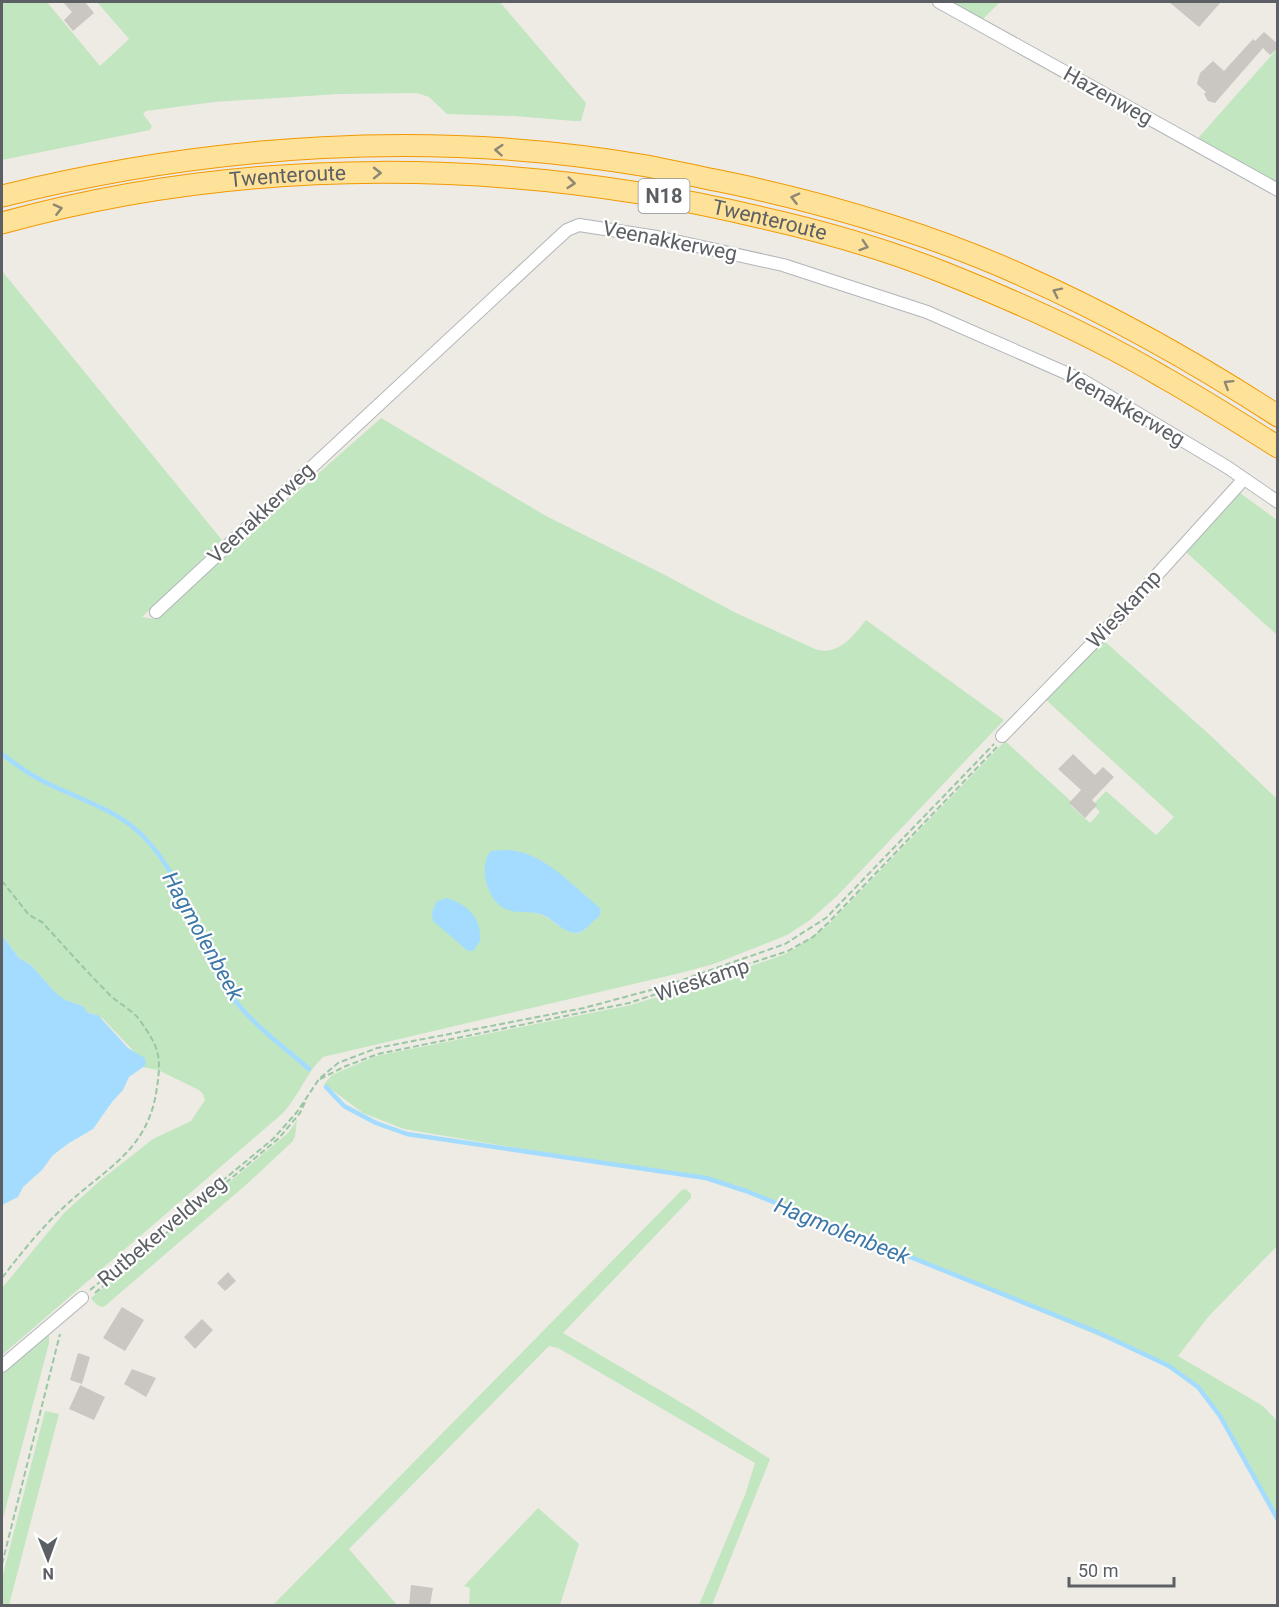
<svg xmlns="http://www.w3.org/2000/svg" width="1279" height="1607" font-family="Roboto,sans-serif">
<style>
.green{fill:#c2e6c0;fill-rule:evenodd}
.water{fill:#a3dcff}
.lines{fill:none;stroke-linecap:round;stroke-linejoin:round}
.stream{stroke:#a3dcff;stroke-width:4.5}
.building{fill:#cac6c1}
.minor-casing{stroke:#b1b5b9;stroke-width:14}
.trunk-casing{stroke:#f29800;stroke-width:23}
.path{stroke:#99c7a4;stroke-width:2;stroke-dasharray:6 3;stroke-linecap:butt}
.minor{stroke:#fff;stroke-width:12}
.trunk{stroke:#fee29a;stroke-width:21}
.oneway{stroke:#8d8774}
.labels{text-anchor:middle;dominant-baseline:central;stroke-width:4.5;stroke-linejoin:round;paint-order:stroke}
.shield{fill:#fff;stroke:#8d9092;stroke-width:1.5}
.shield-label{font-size:20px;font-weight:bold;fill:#5c6064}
.street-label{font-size:21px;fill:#5c6064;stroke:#fff}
.water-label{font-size:22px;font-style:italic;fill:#3d78a8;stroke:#fff}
</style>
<rect width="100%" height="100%" fill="#eeebe4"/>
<path class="green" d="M2,2H47L100,66L129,39L97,2H500L586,103L581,121H574L514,116L447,114L429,97L417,93L339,94L214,102L146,111L143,114L152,126L150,130L2,160Z
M950,2H1000L982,20Z
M1277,49V186L1197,141L1199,137Z
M2,271L222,540L142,617L154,619L381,418L546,516L665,575L734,612L815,649C838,657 853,636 866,620L1004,720L837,896L810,920L787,935L714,964L676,974L323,1057C306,1073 299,1096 283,1113L2,1355V1288L64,1213L102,1179L153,1139L191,1121L205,1100L203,1094L199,1090L158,1070L142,1067L146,1064L103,1019L95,1014L88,1013L83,1006L65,1000L55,992L31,965L19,958L2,935ZM509,911H601C597,916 587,929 581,932C571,938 552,919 542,915C531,911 520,911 509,911Z
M1240,493L1277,520V635L1186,552Z
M1102,639L1210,735L1277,799V1246L1209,1316L1178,1356L1263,1406L1278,1422L1277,1518L1219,1411C1199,1387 1173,1369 1145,1355L736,1185L404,1129L363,1113L324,1084L332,1075L376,1056L631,1005L683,989L783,955L796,948L827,926L1005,741L1073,803L1071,806L1090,823L1100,812L1093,805L1106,791L1156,835L1174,817L1045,699Z
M297,1120L295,1137L292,1142L248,1183L105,1306C99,1309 94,1302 91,1298L288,1133Z
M686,1189L691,1194V1198L563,1333L692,1409L770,1459L712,1605H699L745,1495L755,1463L558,1348L549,1346L349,1549L397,1605H273L682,1190Z
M49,1334V1343L2,1522V1373Z
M45,1411L59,1414L9,1605H2V1578Z
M538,1508L579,1544L560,1605H469L470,1588L464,1586Z"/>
<path class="water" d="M506,850C543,851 573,886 601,909L599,917C591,921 586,932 577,933C565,934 555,921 545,916C533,910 520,914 508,910C488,904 477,866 491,851Z
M447,898C468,905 482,918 480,941L473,951H468L433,921L432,912L437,901Z
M2,935L19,958L31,965L55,992L65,1000L83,1006L88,1013L98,1015L128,1048L145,1058L146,1065L129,1077L123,1090L112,1102L93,1129L69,1143L53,1155L42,1170L23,1187L18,1197L2,1205Z"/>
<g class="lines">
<path class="stream" d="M2,754C15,764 28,774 43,781C77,799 115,808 143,836C183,877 196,933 223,982C243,1019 279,1042 309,1069
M326,1087L344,1106L376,1123L407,1134L706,1178L746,1191L1097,1332L1169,1366L1198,1387L1220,1416L1278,1520"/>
</g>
<path class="building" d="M63,2H85L94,13L73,31L64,20L72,12Z
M1169,2H1221L1199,27Z
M1264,32L1278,44V48L1270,55L1263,48L1215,103L1208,101L1204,94L1206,92L1197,84L1200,73L1213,61L1224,71L1253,39L1255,41Z
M1073,754L1095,775L1103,767L1114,777L1092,800L1097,805L1085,818L1069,803L1081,790L1058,769Z
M228,1272L236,1281L225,1291L217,1283Z
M122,1307L144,1320L125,1351L103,1338Z
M202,1319L213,1330L195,1349L184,1337Z
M78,1353L90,1357L82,1384L70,1380Z
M132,1369L156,1378L146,1397L124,1384Z
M80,1385L105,1397L94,1420L69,1409Z
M411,1585L433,1588L430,1605H409Z"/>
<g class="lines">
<g class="minor-casing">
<path id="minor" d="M939,2L1278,190
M156,612L556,240L567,230L579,225L657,237L783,265L927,312L1082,380L1227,467L1278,502
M1002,736L1126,609L1243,480
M2,1366L82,1298"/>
</g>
<g class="trunk-casing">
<g id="trunk">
<path d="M2,196C211,144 433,129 647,166C677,172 708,179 739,185C834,206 930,234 1019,274C1109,314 1195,362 1278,416"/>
<path id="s1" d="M2,223C247,155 512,158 759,217C822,231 885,249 945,273C1020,303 1094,336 1163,377C1202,399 1240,423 1278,447"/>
</g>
</g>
<path class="path" d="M2,881L29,915L42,922C64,946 85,970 108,993C117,1003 130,1008 139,1019C158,1046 162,1055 157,1087C149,1150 107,1167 65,1206C42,1227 21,1253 2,1278
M320,1079L346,1066L378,1054L629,1003L788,951L813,937L829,922L997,747
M90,1290L273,1139L297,1112L319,1079L338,1063L377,1048L584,1008L662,987L785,944L826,918L994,744
M95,1293L279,1138L300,1113L305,1102
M2,1564L60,1334"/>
<use href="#minor" class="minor"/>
<use href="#trunk" class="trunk"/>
</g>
<defs><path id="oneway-chevron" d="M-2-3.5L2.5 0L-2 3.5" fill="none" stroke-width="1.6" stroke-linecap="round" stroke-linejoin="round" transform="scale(1.5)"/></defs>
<g class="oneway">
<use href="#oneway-chevron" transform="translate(499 150) rotate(-176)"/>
<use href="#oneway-chevron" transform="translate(377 173)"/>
<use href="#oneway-chevron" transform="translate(571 183) rotate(6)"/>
<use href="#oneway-chevron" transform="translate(795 198) rotate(-166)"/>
<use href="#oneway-chevron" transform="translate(58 209) rotate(-14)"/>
<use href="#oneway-chevron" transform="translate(864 246) rotate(18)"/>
<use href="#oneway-chevron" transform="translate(1057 292) rotate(-154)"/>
<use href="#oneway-chevron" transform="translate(1228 384) rotate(-148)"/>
</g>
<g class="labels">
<rect class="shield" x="638.5" y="179" width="51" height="34" rx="4.5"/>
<g class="shield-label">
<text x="664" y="196">N18</text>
</g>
<g class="street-label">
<text transform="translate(1108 96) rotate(29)">Hazenweg</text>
<text stroke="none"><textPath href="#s1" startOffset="290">Twenteroute</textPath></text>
<text stroke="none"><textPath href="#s1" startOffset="776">Twenteroute</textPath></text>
<text transform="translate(670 241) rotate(11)">Veenakkerweg</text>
<text transform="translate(1124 407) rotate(30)">Veenakkerweg</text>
<text transform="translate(261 513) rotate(-43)">Veenakkerweg</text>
<text transform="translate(1124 609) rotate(-47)">Wieskamp</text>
<text transform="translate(702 980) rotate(-18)">Wieskamp</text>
<text transform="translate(162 1231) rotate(-40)">Rutbekerveldweg</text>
</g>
<g class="water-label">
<text transform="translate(203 936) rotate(61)">Hagmolenbeek</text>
<text transform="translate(842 1231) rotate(22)">Hagmolenbeek</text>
</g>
</g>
<rect width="1279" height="1607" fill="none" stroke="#5c6064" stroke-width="6"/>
<g transform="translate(48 1559) rotate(179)" stroke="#ffffff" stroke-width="4.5" paint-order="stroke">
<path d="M0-4.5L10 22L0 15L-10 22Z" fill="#5c6064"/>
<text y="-9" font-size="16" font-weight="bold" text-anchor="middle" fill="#5c6064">N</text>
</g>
<path d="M1069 1577v9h105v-9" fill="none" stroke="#5c6064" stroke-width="3"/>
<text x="1078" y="1577" font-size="18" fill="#5c6064" stroke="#ffffff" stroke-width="4.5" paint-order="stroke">50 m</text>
</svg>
